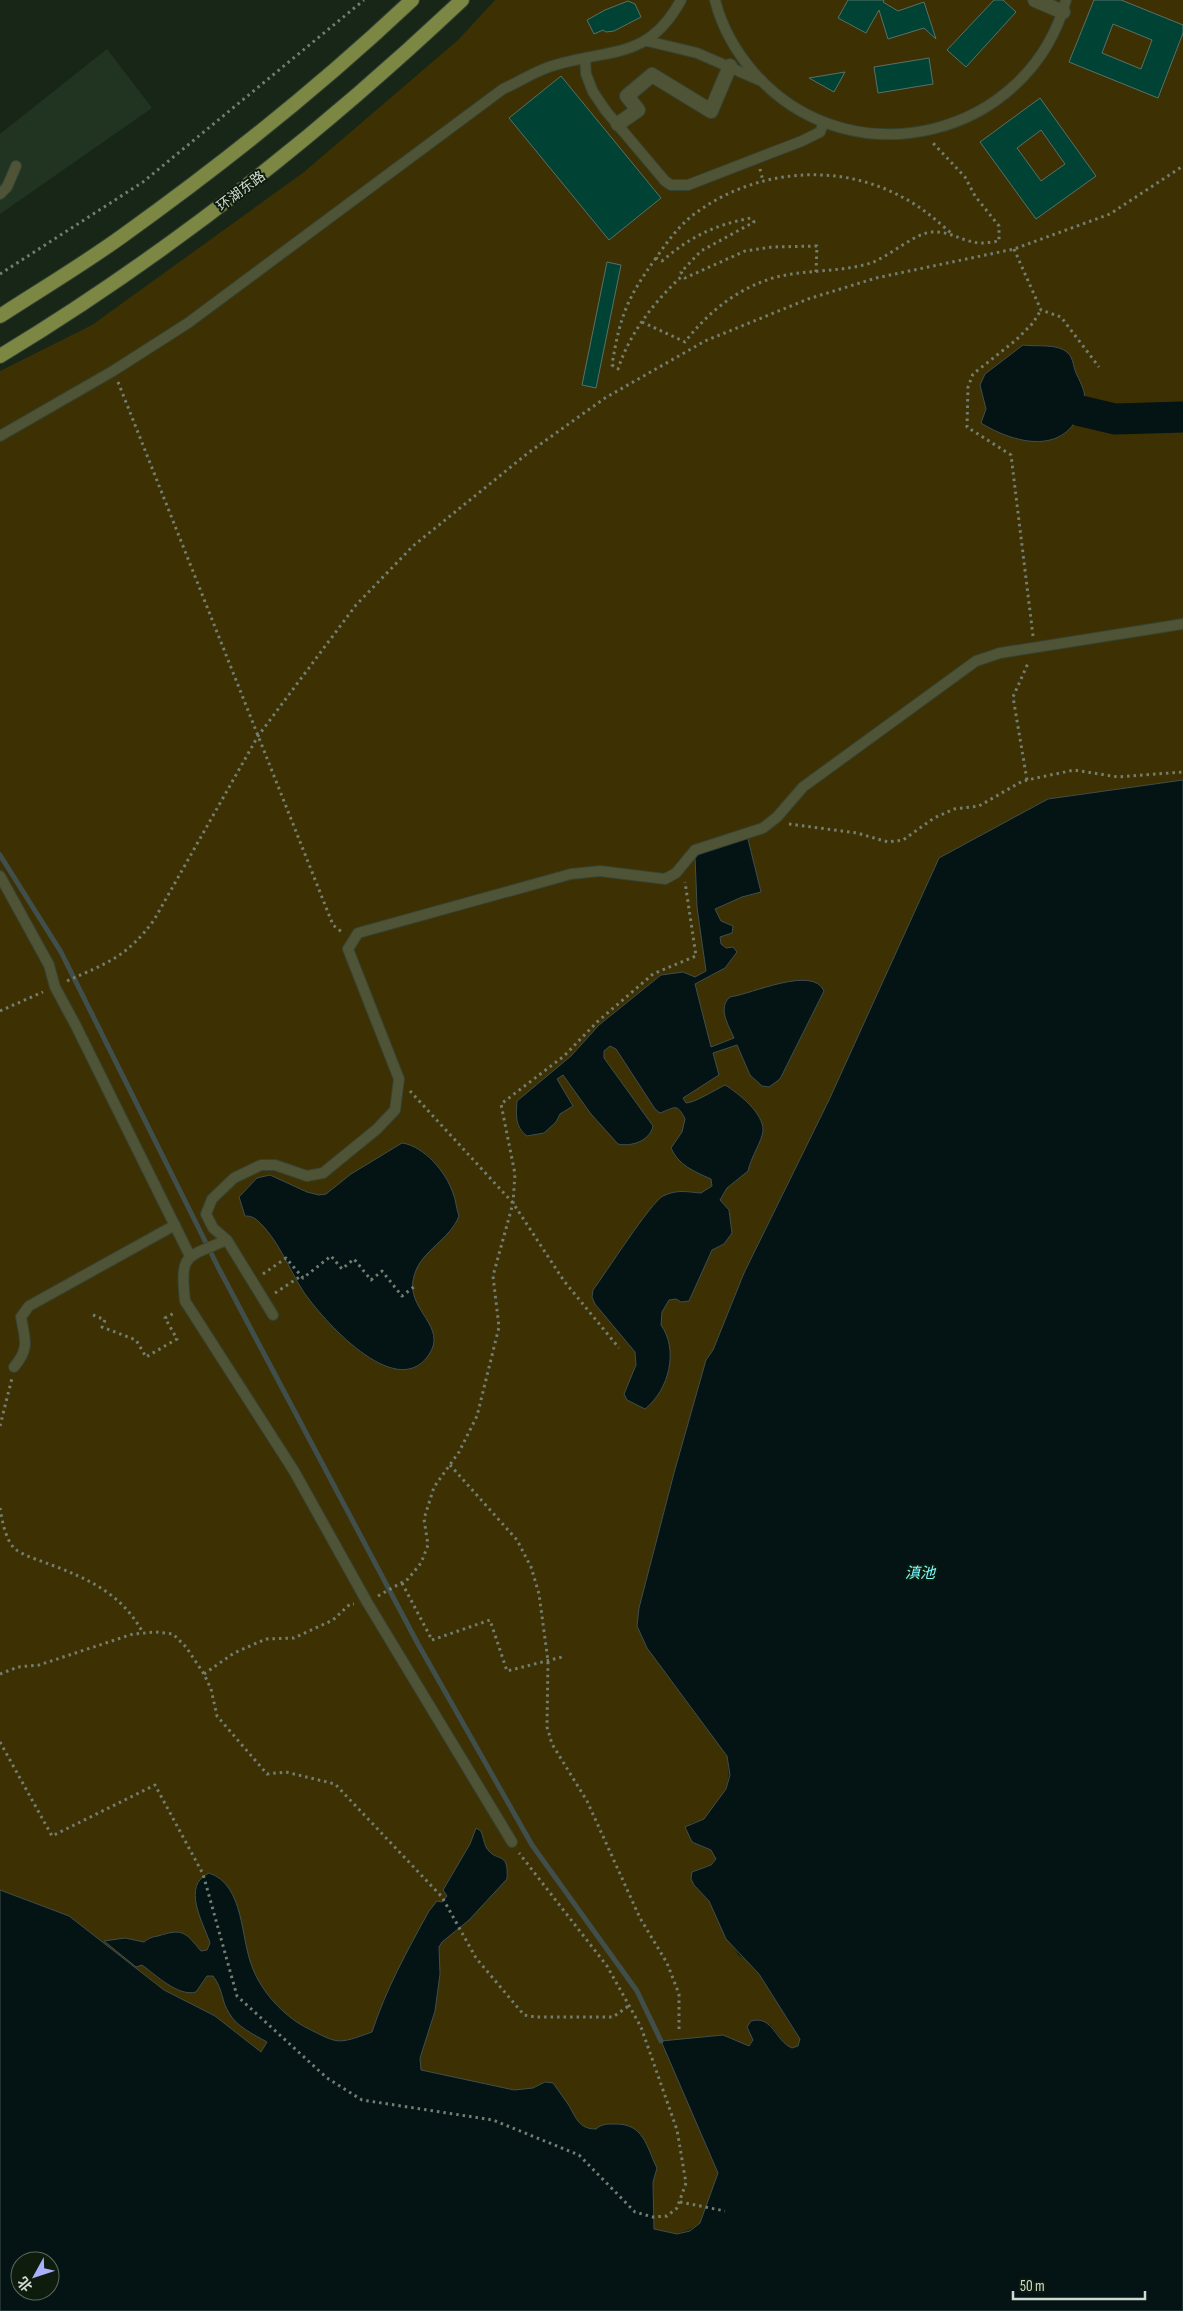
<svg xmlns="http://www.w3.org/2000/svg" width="1183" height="2311" font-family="'Sofia Sans Condensed','Noto Sans SC',sans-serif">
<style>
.built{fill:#213421}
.green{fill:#3d3002}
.water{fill:#041314;stroke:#414f4c;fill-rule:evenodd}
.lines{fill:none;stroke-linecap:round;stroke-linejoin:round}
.stream{stroke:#414f4c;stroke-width:5}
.river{stroke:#041314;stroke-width:31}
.building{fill:#004233;stroke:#587168;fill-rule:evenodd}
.service-casing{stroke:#354335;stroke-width:12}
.pedestrian-casing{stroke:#354335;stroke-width:16}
.primary-casing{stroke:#354335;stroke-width:16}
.path{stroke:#727e72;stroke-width:3;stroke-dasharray:2.5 4;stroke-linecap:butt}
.service{stroke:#4e5435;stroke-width:10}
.pedestrian{stroke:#4e5435;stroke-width:14}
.primary{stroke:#7b8743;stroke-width:14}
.path-bridge{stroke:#727e72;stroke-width:3;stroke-dasharray:2.5 4;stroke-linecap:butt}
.labels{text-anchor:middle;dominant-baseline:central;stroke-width:4;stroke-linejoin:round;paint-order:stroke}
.street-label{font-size:14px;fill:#d0dad0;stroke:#0e1c0e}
.water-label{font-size:15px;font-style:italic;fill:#7dfaff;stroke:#0e1c0e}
</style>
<rect width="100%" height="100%" fill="#172617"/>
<path class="built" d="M107,49L152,108L0,214V134Z"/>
<path class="green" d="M495,0H1183V780L1048,799L829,1100L744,1273L713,1350L706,1360L674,1473L639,1608L637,1626L647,1648L727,1756C732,1787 724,1797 704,1820L691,1823L692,1842C703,1845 714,1848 716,1859L711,1865L692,1872L694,1885L709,1901L738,1955L750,1962L759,1974L800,2039L798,2046L792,2048L786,2045L770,2024L749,2046L662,2041L718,2173L700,2223L695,2227L677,2234L631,2224L261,2053L215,2016L164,1990L69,1916L0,1890V371L92,325L304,172L458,40Z"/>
<path class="water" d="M1023,345C1036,347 1058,343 1068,353C1074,359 1073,368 1077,375C1086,394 1088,398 1078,417C1058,456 1010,441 981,423L986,409L980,385L985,374Z
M1183,780V2311H0V1890L69,1916L164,1990L215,2016L261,2052L267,2042C253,2034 237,2027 229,2013C221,2000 223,1989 213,1976H207L196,1992C178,1997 156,1975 142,1965L136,1967L104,1941L125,1938L144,1942C149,1938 152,1937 158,1936C183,1928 185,1932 201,1951L207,1950L210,1943C203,1922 181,1886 209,1873C245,1885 240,1939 253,1969C262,1992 283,2015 305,2027C339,2044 336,2045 372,2032C386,1989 407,1951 429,1911L437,1901L442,1902L447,1896L443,1890L470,1844L476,1828L481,1831C483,1836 484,1843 486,1847C496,1864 509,1849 507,1879L469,1920L442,1942L439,1947L440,1974L435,2011L420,2058L421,2070L514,2090L533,2088L545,2082L553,2083C558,2090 563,2097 568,2104C576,2117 578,2129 596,2129C602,2124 606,2124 614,2124C644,2123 646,2146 657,2168L653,2182L654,2229L677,2234L690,2231L700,2223L718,2173L661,2041L723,2035L749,2046L753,2040L747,2027L751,2021C773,2015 775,2041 792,2048L798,2046L800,2039L759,1974L726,1939L709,1901L694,1885L691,1879L692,1872L711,1865L716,1859L711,1850L692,1842L685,1827L704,1819L726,1789L730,1775L727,1756L647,1648L637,1626L639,1608L674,1473L706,1360L713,1350L744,1273L829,1100L939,858L1048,799ZM20,2261H50V2291H20Z
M747,835L761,892L742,897L715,909L721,921L733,926L732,933L720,937L721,944L726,948L733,947L737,952L725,968L695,984L711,1047L734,1038C729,1026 717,1008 730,997C752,994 813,965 824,991L780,1079L769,1087L762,1086L750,1075L737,1045L713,1053L719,1075L683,1098L686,1103C694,1103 715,1090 725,1085C738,1093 764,1113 763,1131C762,1141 751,1157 748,1171L727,1188L720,1200L729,1210L732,1233L724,1244L712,1250L689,1301L681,1302L676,1299L669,1300L662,1312L661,1325C679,1350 669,1390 645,1409L627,1400L624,1394L636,1365L635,1352L595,1304L592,1297L593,1290C605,1274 651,1202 663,1196C677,1189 687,1192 701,1193L712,1186L711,1179C695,1172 678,1165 671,1148L682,1132L685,1119C677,1102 674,1108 660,1113L655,1109L616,1049L610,1046L604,1051V1058L653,1126C650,1141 631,1147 618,1144L591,1114L563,1075L557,1079L573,1106L560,1114L556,1122L544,1133L527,1136C515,1127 516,1115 517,1101L571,1056L599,1025L661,975L683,972L695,977L706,971L697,907L695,856Z
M402,1143C424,1146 446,1172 453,1193C456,1200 456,1208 459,1216C450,1240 421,1250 414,1276C404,1310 450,1326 428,1356C395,1402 322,1319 303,1291C289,1269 278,1239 258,1221C254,1217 250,1216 245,1216L239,1197L257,1178L270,1175L307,1192L319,1195L326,1194L351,1174Z"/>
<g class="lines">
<path class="stream" d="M0,855L61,952L218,1267L418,1644L532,1845L637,1991L661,2041"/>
<path class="river" d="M1081,411L1115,419L1183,417"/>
</g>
<path class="building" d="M848,0H884L883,2L898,11L924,2L936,39L924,28L888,39L879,10L866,33L838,18Z
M994,0H1003L1016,12L966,67L947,50Z
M1094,0H1121L1183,25V33L1158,98L1069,62ZM1113,24L1152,40L1141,69L1102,53Z
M628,1L635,4L641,17L614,31L606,32L603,30L594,34L587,20L605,10Z
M929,58L933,84L878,93L874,67Z
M845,72L834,92L809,78Z
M561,76L661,198L609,240L509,118Z
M1040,98L1096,176L1036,219L980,142ZM1041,130L1065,164L1041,181L1017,148Z
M607,262L621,265L596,388L582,385Z"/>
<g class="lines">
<g class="service-casing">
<path id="service" d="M715,0C722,28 738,55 757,76C853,181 1029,137 1066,0
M647,41L697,53L759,80
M585,58L586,74L593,92L606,111L665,181L671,185H688L802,141L820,132L824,122
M0,194L7,187L16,166
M0,436L113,371L188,323L503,89C519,82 535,71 552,66C609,48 648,61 681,0
M0,876L49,965L55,987L76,1026L190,1256
M227,1240C185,1258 180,1253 185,1301L294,1471L367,1602L512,1842
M273,1315L227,1240L213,1228L206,1214L212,1199L234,1178L261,1165H275L307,1176L323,1173L377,1129L395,1110L399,1079L348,949L358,933L571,874L600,871L665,879L676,873L695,850L763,828L777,817L803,787L976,661L1000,653L1183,624
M14,1367C30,1348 25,1340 21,1317L29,1306L175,1225"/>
</g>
<g class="pedestrian-casing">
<path id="pedestrian" d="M1035,0L1063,12
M618,124L638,110L627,96L652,75L711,111L730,66"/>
</g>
<g class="primary-casing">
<path id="primary" d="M0,316C40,290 82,265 121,237C223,164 321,86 412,0
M0,356C167,255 320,134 462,0"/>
</g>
<path class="path" d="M760,169L763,181
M1014,249L1041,310L1061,317L1099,367
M656,258C627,298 620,316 612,365L618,369C630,332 655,301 683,275
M816,272L817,246L772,247L745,251L685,278L681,272L701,251L754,222L751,218C714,225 690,237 662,261L656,258C667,242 678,227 693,215C752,170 836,161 902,197C920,206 935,219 951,233
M0,274L143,182L364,0
M642,322L685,342C711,308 748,280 792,274C818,270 845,271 871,263C890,256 915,233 932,232C951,231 963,242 980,243C986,243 993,242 999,241V226L975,196L965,177L932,142
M118,382L333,925L343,933
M1033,636L1011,455L967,427L968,387L973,374L1016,340L1033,323L1041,310
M1027,780L1013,697L1029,661
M789,824L857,833L888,842L903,840L934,818L954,809L979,806L1019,783L1027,780L1074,770L1118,777L1183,772
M67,981C107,963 127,957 154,920L258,736L356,605L413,546L528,453L605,398L705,341L808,299L876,278L1014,249L1110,214L1183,166
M0,1011L43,992
M410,1091L513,1203L564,1281L619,1348
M263,1274L286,1258L303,1278L331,1256L342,1269L354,1259L371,1280L382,1271L402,1296L415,1286
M275,1293L301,1276
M93,1315L105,1320L102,1327L136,1340L146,1357L177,1339L165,1318L176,1312
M0,1426L12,1378
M450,1465L517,1540L531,1567L539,1594L548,1661L547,1727L552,1744L587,1801L640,1918L667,1963L679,1994V2029
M0,1508C2,1520 5,1538 14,1548C23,1556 39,1560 49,1564C89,1579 122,1594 143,1633
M402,1583L432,1640
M378,1596L408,1579L421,1563L428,1545L424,1519L434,1487L459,1452L477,1416L499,1327L493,1276L513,1203L515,1174L501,1104L564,1056L597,1022L653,974L696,956L685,882
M0,1674L18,1667L39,1665L133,1634L156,1632L173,1634L186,1647L204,1674L211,1689L217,1716L267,1774L286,1772L335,1784L442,1897L476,1958L524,2015L535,2017H613L630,2005
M204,1674L234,1653L266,1639L294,1638L333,1620L350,1604H354
M0,1742L52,1836L155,1785L203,1874L237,1996L327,2078L362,2100L493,2120L579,2155L635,2212L653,2217L667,2216L677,2208L686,2183L677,2130L641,2027L607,1966L519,1853
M680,2202L725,2211"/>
<use href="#service" class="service"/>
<use href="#pedestrian" class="pedestrian"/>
<use href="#primary" class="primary"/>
<path class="path-bridge" d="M432,1640L490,1620L507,1671L562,1657"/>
</g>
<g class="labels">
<g class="street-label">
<text transform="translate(241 191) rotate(-37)">环湖东路</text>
</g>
<g class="water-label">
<text x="920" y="1573">滇池</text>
</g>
</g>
<g transform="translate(35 2276) rotate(230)"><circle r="24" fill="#0e1c0e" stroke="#5c685c"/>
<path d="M0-4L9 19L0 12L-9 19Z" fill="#a9b0fc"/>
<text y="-8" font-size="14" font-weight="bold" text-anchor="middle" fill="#d0dad0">北</text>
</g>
<path d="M1013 2291v8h132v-8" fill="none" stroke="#d0dad0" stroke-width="2.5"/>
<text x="1020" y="2291" font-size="15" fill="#d0dad0" stroke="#0e1c0e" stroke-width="4" paint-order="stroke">50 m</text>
</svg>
